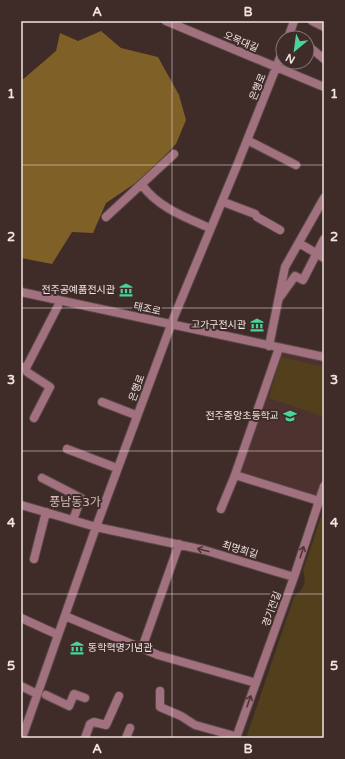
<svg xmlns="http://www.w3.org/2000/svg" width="345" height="759" font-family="'Varela Round','Noto Sans KR',sans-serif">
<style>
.built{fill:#4d3230}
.green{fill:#523f1c}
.forest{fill:#7f6027}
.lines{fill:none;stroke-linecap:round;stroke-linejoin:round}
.street-casing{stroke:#5b4946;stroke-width:10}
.street{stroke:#a27180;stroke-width:8}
.oneway{stroke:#4e3636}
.grid{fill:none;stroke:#f0e3e1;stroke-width:1;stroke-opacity:0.55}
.labels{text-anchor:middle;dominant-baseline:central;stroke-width:4;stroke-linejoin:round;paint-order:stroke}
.street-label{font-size:10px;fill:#f0e3e1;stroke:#3f2c29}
.poi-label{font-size:10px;fill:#f0e3e1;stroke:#3f2c29;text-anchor:end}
.quarter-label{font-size:12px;fill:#d5bcb9;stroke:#3f2c29}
.neatline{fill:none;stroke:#f0e3e1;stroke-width:1.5}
.grid-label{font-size:13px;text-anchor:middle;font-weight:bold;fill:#f0e3e1}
</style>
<rect width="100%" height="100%" fill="#3f2c29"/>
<path class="built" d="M279,348L324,357V486L319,501L235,475Z"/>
<path class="green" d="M281,357L324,367V417L269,398Z
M324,508V738H246L294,597C304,589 307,582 303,570Z"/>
<path class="forest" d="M101,31L121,48L158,57L179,95L186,120L176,144L143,178L106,203L93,233L72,232L52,264L21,258V81L56,51L60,33L78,41Z"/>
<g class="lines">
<g class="street-casing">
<path id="street" d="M166,21L324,87
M312,21L324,27
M288,38L294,21
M307,45L324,59
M251,142L296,165
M142,185C157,206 182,216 205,226
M226,203L255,214L257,217L280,230
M106,217L174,154
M299,243L324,258
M21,292L324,357
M280,297L295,276L303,280L324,239
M269,346L285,267L324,198
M21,367L26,368L58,306
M26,368L27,372L50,387L34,418
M102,402L133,414
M67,449L114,467
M235,475L319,501
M42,478L81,498L73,520
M21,505L96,527L204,550L294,577
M221,509L235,475L279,348
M34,559L46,512
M65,616L158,655L256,683
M21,618L54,633
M142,648L179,544
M21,686L33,692
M160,691V707L181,716L195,725L231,735
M46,695L69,706L74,694L85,698
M22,738L96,527L174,317L238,163L283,50
M85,738L90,724L94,722L106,725L119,696
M126,738L130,728
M236,738L294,577L324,486"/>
</g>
<use href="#street" class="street"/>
</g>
<defs><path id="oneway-shaft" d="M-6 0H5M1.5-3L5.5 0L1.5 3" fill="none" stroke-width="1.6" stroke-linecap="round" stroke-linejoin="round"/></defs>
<g class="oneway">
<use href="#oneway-shaft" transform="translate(203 550) rotate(-165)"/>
<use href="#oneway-shaft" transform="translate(302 552) rotate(-72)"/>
<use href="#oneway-shaft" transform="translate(249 701) rotate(-71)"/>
</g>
<path class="grid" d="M172,21V738M21,165H324M21,308H324M21,451H324M21,594H324"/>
<defs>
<g id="museum-bare" transform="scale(1.08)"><path d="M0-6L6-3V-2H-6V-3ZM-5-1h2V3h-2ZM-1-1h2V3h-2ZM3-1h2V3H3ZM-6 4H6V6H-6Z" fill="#4ad49c" stroke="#3f2c29" stroke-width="2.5" paint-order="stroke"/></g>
<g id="school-bare" transform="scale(1.08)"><path d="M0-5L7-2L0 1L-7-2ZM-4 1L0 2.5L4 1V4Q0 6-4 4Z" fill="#4ad49c" stroke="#3f2c29" stroke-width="2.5" paint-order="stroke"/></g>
</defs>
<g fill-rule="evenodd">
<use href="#museum-bare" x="126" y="290"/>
<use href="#museum-bare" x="257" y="325"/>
<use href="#school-bare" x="290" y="416"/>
<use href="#museum-bare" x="77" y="648"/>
</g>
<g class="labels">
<g class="street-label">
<text transform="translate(241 42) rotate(23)">오목대길</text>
<text transform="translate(258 87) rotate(-68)">은행로</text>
<text transform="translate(147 309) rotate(12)">태조로</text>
<text transform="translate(137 388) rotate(-70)">은행로</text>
<text transform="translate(240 550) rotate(17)">최명희길</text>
<text transform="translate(272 609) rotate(-70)">경기전길</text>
</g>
<g class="poi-label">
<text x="115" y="290">전주공예품전시관</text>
<text x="246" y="325">고가구전시관</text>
<text x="279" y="416">전주중앙초등학교</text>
<text x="88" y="648" text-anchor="start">동학혁명기념관</text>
</g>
<g class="quarter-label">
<text x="75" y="502">풍남동3가</text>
</g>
</g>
<rect width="345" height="759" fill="none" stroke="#3f2c29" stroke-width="44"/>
<g transform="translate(295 50) rotate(209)"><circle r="19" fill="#3f2c29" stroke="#867573"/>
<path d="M0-3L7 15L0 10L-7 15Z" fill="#4ad49c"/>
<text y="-6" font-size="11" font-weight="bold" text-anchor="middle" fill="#f0e3e1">N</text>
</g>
<rect x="22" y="22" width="301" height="715" class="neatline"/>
<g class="grid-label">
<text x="97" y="16">A</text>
<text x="248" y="16">B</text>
<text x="11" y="98">1</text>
<text x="334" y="98">1</text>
<text x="11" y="241">2</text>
<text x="334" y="241">2</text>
<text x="11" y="384">3</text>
<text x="334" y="384">3</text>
<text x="11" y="527">4</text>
<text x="334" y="527">4</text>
<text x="11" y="670">5</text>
<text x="334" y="670">5</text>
<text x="97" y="753">A</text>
<text x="248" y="753">B</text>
</g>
</svg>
